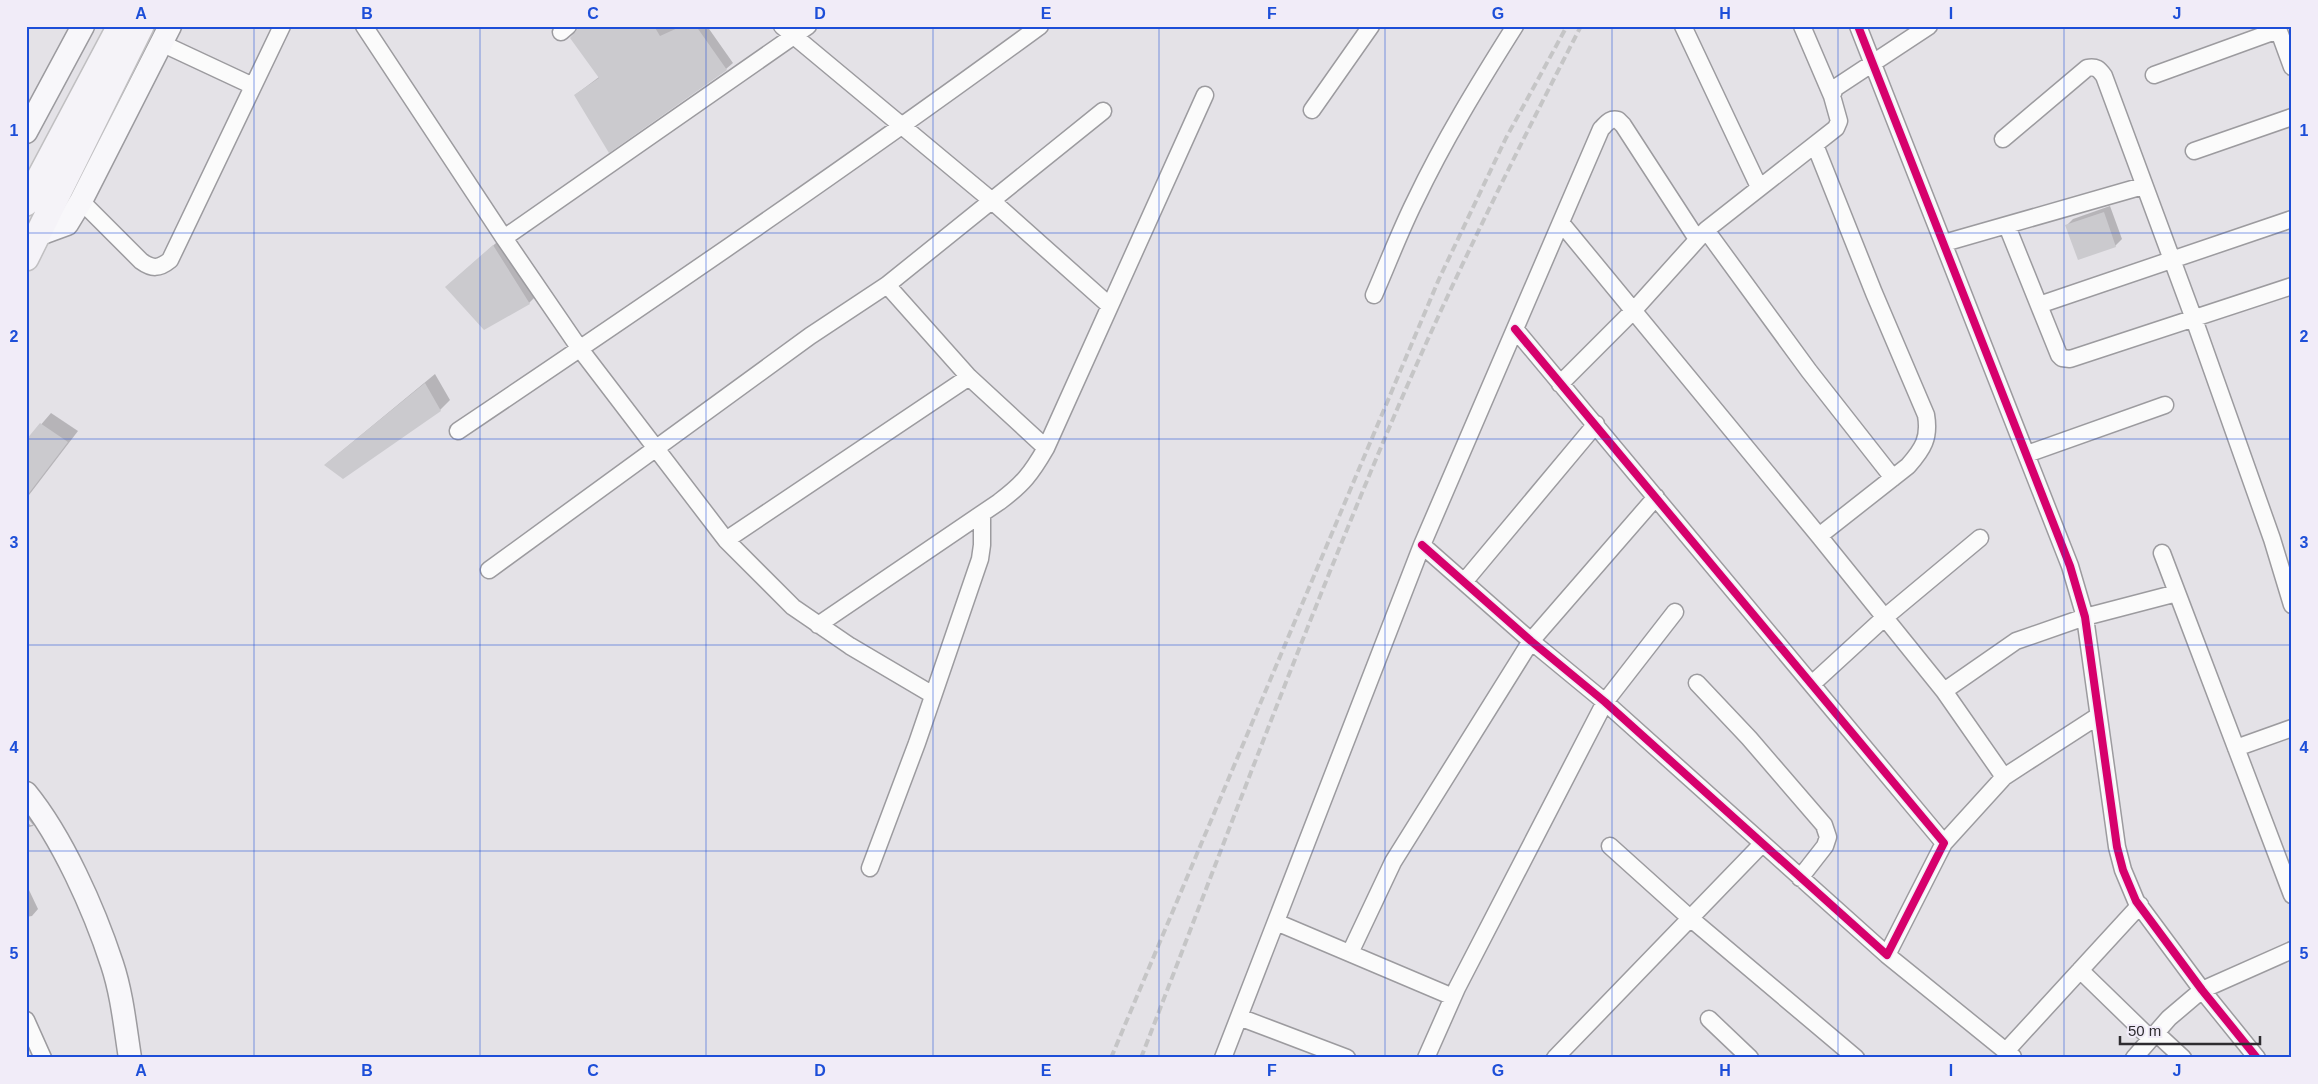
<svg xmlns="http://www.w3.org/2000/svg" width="2318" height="1084" font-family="Arial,sans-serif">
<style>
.shadow{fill:#0003}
.building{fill:#cbcace}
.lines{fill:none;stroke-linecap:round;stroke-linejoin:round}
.street-casing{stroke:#9c9b9f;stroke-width:19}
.secondary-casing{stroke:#9c9b9f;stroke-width:25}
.primary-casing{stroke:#c0bfc1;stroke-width:28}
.street{stroke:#fbfbfb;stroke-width:16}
.secondary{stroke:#f8f7fa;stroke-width:22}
.primary{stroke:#f5f3f8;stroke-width:25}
.rail{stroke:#c5c5c6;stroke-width:4;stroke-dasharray:8 4;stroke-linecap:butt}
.cycleway-casing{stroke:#f1ecf8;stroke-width:11}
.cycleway{stroke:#d6006c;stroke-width:8}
.grid{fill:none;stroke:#1d4ed8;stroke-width:1;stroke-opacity:0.55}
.neatline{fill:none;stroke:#1d4ed8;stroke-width:2}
.grid-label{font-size:16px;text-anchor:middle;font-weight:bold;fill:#1d4ed8}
</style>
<rect width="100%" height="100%" fill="#e4e2e7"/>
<path class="shadow" d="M580,26H707L733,63L726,69L575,95L599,77Z
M2110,206L2122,239L2115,246L2067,225L2073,219Z
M504,236L539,293L529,303L446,287Z
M435,374L450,400L440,410L326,464Z
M51,413L78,431L26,499V442Z
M26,803L39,819L33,826L26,828V820L30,825H33L26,816Z
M29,890L38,909L32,916L26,917V892Z"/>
<path class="building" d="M580,26H654L660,36L682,26H696L727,70L609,153L574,95L599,78L570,38Z
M2104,212L2116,247L2078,260L2065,225Z
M493,245L530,304L484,330L445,287Z
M425,383L441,411L343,479L324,465Z
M40,423L68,442L26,497V440Z"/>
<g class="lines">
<g class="street-casing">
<path id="street" d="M364,26L504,238L580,349L726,540L793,607L850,646L933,695
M782,26L991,200L1110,306
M1683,26L1759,187
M1802,26L1832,96
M1858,26L2070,566L2085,617L2117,847L2123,870L2136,901L2202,990L2257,1058
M2277,26L2292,67
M561,32L568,26
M161,43L253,86
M2154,75L2278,30
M1312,110L1371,26
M2003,139L2087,68C2096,66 2099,69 2104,76L2194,319L2272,539L2292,605
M1815,145L1874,293L1926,415C1930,438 1923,449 1908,466L1819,536
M2194,151L2292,117
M81,201L141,261C152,269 159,269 170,260L282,26
M1562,224L1819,536L1944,691L2004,777L1944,843
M2007,226L2059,355L2062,358L2070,359L2292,286
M1706,230L1809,371L1893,478
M504,238L808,26
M1944,243L2143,186
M887,285L969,377L1046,448
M1374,295C1388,263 1400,231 1415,201C1444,140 1479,83 1515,26
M2039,305L2292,219
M1560,384L1634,310L1706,230L1836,128L1839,121L1832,96L1835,88L1929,26
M458,431C654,299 849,166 1040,26
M2027,454L2165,405
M726,540L969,377
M1422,545L1531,641L1605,702L1887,955L1944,843L1515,329
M2162,553L2292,895
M489,570L810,336L887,285L1103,111
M1464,582L1596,424
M818,625L999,502C1023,484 1031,474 1046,448L1205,95
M1697,683L1749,738L1824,825L1828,837L1825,846L1800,878
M1812,684L1884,618L1980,538
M1944,691L2016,641L2085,617L2177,593
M2236,748L2292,728
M2004,777L2098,716
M1610,846L1690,918L1856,1058
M870,868L917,743L980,559L982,545V514
M1276,922L1453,997
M1350,953L1393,862L1531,641L1656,497
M1887,955L2013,1057
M2080,970L2151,1039
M1239,1017L1347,1058
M1709,1019L1750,1058
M26,1020L43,1058
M2156,1033L2183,1058
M2006,1051L2140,905
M1223,1058L1422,545L1601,129C1607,123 1610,118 1618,120L1623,125L1697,239
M1426,1058L1457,988L1605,702L1675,612
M1555,1058L1762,844
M2134,1058L2169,1018L2202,990L2292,950"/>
</g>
<g class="secondary-casing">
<path id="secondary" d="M26,132L83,26
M37,235L67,224L81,201L170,26
M26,793C62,837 94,909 112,964C122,994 125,1026 130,1058"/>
</g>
<g class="primary-casing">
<path id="primary" d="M26,203L120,26
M26,258L141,26"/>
</g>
<use href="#street" class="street"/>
<use href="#secondary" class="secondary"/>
<use href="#primary" class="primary"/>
<path class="rail" d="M1111,1058L1439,279L1506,138L1567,26
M1141,1058C1222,849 1300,639 1387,433C1445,295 1512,160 1581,26"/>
<g class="cycleway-casing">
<path id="cycleway" d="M1858,26L2070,566L2085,617L2117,847L2123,870L2136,901L2202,990L2257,1058
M1422,545L1531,641L1605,702L1887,955L1944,843L1515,329"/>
</g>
<use href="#cycleway" class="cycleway"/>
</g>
<path class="grid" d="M254,26V1058M480,26V1058M706,26V1058M933,26V1058M1159,26V1058M1385,26V1058M1612,26V1058M1838,26V1058M2064,26V1058M26,233H2292M26,439H2292M26,645H2292M26,851H2292"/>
<rect width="2318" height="1084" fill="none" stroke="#f1ecf8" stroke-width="55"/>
<path d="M2120 1036v8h140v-8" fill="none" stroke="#2e2c30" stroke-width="2.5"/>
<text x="2128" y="1036" font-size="15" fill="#2e2c30" stroke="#f1ecf8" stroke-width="4" paint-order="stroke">50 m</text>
<rect x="28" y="28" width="2262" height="1028" class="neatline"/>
<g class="grid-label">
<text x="141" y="19">A</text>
<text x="367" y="19">B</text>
<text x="593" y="19">C</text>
<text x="820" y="19">D</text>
<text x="1046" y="19">E</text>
<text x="1272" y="19">F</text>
<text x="1498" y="19">G</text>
<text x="1725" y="19">H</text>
<text x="1951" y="19">I</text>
<text x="2177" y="19">J</text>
<text x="14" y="136">1</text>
<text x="2304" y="136">1</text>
<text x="14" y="342">2</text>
<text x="2304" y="342">2</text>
<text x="14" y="548">3</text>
<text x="2304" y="548">3</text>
<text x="14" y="753">4</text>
<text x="2304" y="753">4</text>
<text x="14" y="959">5</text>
<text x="2304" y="959">5</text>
<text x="141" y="1076">A</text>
<text x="367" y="1076">B</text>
<text x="593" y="1076">C</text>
<text x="820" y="1076">D</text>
<text x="1046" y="1076">E</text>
<text x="1272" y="1076">F</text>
<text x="1498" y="1076">G</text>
<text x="1725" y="1076">H</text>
<text x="1951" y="1076">I</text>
<text x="2177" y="1076">J</text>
</g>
</svg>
